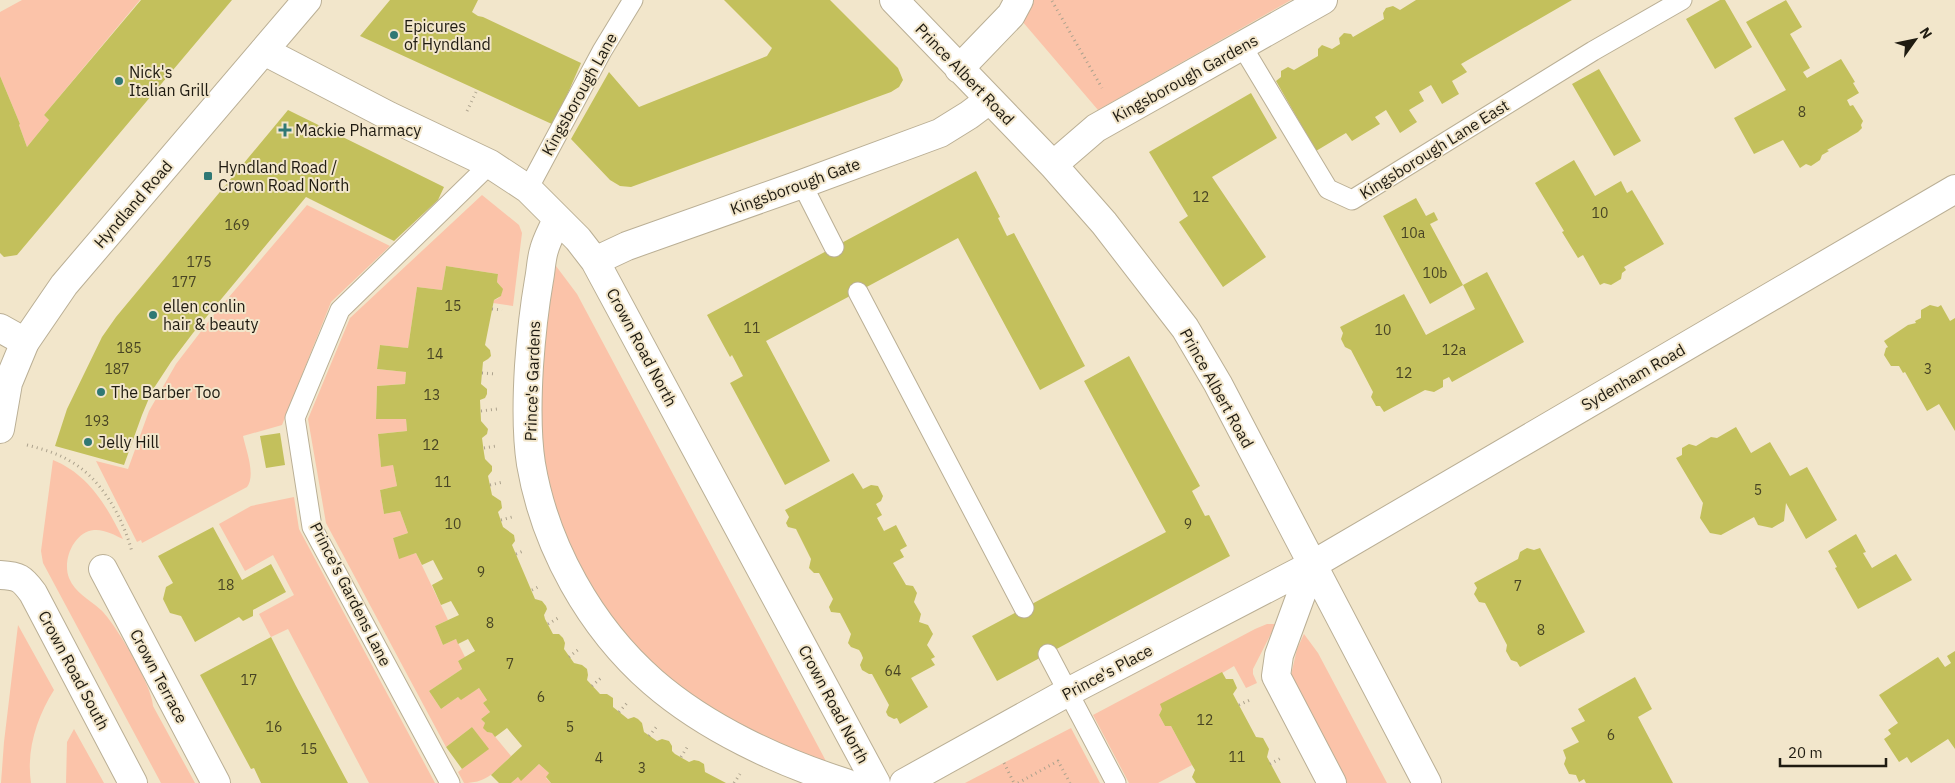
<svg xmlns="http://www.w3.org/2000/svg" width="1955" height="783" font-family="'IBM Plex Sans',sans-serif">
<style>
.green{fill:#fbc3a9}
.building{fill:#c3c05c}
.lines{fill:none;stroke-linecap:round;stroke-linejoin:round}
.service-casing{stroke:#baaf95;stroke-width:21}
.minor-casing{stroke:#baaf95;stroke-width:30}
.tertiary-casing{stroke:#baaf95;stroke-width:30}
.path{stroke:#aca28d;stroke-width:3;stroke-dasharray:1 4;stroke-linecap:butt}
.service{stroke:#fff;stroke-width:19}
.minor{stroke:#fff;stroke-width:28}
.tertiary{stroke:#fff;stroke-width:28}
.poi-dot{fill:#307874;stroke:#f2e6cb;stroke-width:2}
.labels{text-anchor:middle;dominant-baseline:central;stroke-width:4;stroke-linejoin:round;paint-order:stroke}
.number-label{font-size:14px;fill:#484424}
.poi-label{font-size:16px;fill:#1f1b11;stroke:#f2e6cb;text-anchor:start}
.street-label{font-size:16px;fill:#1f1b11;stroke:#f2e6cb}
</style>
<rect width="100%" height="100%" fill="#f2e6cb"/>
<path class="green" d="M22,0H140L44,115L49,120L27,147L19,125L20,124L0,76V12Z
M1030,0H1291L1098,110L1022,21Z
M482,195L519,225L522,233L513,306L493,303L494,300C504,298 504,288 497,282L498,274L446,266L442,290L417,287L408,348L380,345L377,369L406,372L405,384L377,386L376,419H406L407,431L378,434L381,466L393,465L397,486L380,490L384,514L400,511L408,533L393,538L400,558L416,553L448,620L435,626L443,645L456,639L465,657L458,661L462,669L429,691L441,709L458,697L461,699L479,688L487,700L483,703L490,712L481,719L485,723L484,728L487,732L492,733L511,756C495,771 488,783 464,783L458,772L488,749L472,727L446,747L326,523L308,419L350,318Z
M307,205L390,246L331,302L282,425L243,436C246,450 256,475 247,487L142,543L141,540L137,542L96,461L128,469L149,411L176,364L212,317Z
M556,266L577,294L827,763C778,745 717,718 676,685C660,672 643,657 629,642C619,631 611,617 603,605C566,549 542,484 540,417C539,366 548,316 556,266Z
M53,460C88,474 107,506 123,539C115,535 104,529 94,530C74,532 62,560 69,578C75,593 89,599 101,610C115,623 153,687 153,706L195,783H161L43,563L41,551Z
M294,497L299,529L435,783H369L288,629L271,637L259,614L294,595L273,555L245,571L219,524L251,506Z
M1267,624H1276L1253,669V674L1257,683L1246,688L1234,666L1162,709L1159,715L1165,726H1171L1192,765L1158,783H1129L1093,715L1255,629Z
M18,625L54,690C37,717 26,750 31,783H1L4,742Z
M1304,634L1318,653L1387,783H1344L1291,675L1297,649Z
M1071,728L1100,783H965Z
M74,729L104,783H66L67,742Z
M539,764L549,773L546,778L551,783H511L518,777L521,780Z"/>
<path class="building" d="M141,0H232L17,255L4,257L0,253V76L20,124L19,125L27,147L49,120L44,115Z
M390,0H478L472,12L478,16L483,17L581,63L554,125L360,36Z
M724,0H830L898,68L903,80L899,87L891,92L631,187L620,186L610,180L571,139L609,72L639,107L767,56L772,48Z
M1416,0H1572L1461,64L1467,72L1452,81L1459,94L1442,104L1431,85L1419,92L1424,101L1409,110L1417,122L1400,133L1386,110L1375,117L1380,124L1352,141L1346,133L1316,151L1276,81L1281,77V71L1288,67L1294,70L1318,56V49L1322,45L1332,49L1340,44L1339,38L1344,33L1351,34L1353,37L1384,19L1383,13L1386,8L1393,6L1400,10Z
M1720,0H1725L1752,47L1715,69L1686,19Z
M1786,0L1802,27L1790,34L1810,68L1803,72L1807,78L1841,59L1855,82L1853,83L1859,93L1847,100L1850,106L1853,105L1863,121L1861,125L1862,128L1858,132L1827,150L1829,151L1822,155L1820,160L1811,166L1806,164L1800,168L1783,140L1754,154L1734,118L1786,90L1746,22Z
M1599,69L1641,141L1614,156L1572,84Z
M1251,93L1277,138L1212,177L1266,257L1223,287L1179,222L1188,216L1149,152Z
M288,110L444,187L438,200L394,241L306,197L193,333L171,362L152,391L142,415L124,465L55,446L67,409L102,337L116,317Z
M1574,160L1595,196L1621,181L1627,193L1632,190L1664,244L1624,267L1626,270L1622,273L1621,279L1611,285L1604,283L1600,285L1583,255L1578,258L1562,232L1564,231L1535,183Z
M976,171L1000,217L998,218L1007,236L1014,233L1085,366L1040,390L958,238L766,341L830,461L785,485L730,383L743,376L732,355L730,357L707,315Z
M1416,198L1426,216L1434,212L1438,220L1430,224L1463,285L1430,304L1383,216Z
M446,266L498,274L497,282L503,289L501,296L494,300L485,345L490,350L491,356L488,359L483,362L481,384L487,389V394L485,398L480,400L481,421L488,429L487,434L482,438L484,453L485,459L492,466V471L488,476L492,495L501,501L502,508L498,512L503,527L514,535L515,541L512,545L535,599L542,601L546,606L547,609L544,615L545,619L553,634H559L563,638L565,643L564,649L574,663L582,665L587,669L588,675L587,680L600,694H607L613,698V707L628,719L634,717L638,719L642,723L644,732L657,741L662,739L669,741L672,746V751L675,754L689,762L694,760L699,761L704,764L705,772L726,783H551L546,777L549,773L539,764L521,781L518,777L511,783H499L491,775L522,746L507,728L495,737L492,733L487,732L483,728L485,723L481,719L490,712L483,703L487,700L479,688L461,700L458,697L441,709L429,691L462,669L458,661L475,651L468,639L458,644L456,639L443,645L435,626L459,615L451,601L441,605L432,585L443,579L433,560L422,565L416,553L399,559L393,538L408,533L400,511L384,514L380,490L397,486L393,465L381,467L378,434L407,431L406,419H376L377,386L405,384L406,372L377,369L380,345L408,348L417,287L442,290Z
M1487,272L1524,342L1452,382L1449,377L1443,380V387L1434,392L1425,390L1384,412L1380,406H1376L1371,397L1373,392L1351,350L1345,347L1341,339L1343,333L1340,327L1404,294L1426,335L1475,309L1463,285Z
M1930,305L1938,307L1941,305L1950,321L1955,318V431L1939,404L1927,411L1905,372L1903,373L1899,366H1891L1884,355L1886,348L1888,347L1884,341L1908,325L1916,323L1915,321L1921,318V310Z
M1129,356L1200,486L1192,491L1205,516L1209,515L1230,556L997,681L972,636L1166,532L1084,381Z
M1736,427L1751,453L1770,442L1790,476L1807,467L1837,520L1806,539L1786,503L1784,521L1772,528L1758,525L1754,517L1721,535L1710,533L1700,518L1703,503L1676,458L1682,455V448L1689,444L1696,446L1711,437L1717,438Z
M280,433L285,465L266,468L260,436Z
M853,473L863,489L871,485L878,486L883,496L881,501L876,504L882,515L877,518L884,531L896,525L907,546L900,550L904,557L893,563L906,585L913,586L917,593L914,602L921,614L919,622L928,625L933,634L927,645L935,657L931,659L935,665L911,678L928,707L900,724L897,718L894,719L888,716L886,712L889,705L872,674H869L862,670L860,665L863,658L861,653L859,650L851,647L848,643L851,634L840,613L831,612L829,607L833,599L819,573H814L809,568L811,559L796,529L788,527L786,523L789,517L785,510Z
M213,527L242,580L271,564L286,592L253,610V616L243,621L239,617L195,642L181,616L170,613L163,599L166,587L173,583L158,556Z
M1856,534L1866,552L1863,553L1872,568L1896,554L1912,580L1858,609L1835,568L1837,567L1828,551Z
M1527,548L1534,550L1540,548L1585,632L1520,667L1517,662L1511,660L1506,651L1507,645L1485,603L1479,602L1474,594L1477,588L1474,583L1518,559L1520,552Z
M271,637L296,686L348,783H261L254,768L251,769L200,675Z
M1955,651V749L1948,739L1911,763L1907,757L1899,762L1884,739L1891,734L1888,730L1898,723L1879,695L1938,657L1945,667L1951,663L1947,656Z
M1222,672L1226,679H1233L1237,688L1233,694L1256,737L1263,738L1269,749L1267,757L1281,783H1196L1192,777L1195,770L1192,765L1171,726H1165L1159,715L1162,709L1160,704Z
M1635,677L1652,709L1638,717L1673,783H1586L1584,779L1579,782L1576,775L1569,774L1564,764L1566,758L1563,750L1579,742L1571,728L1585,721L1578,709Z
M472,727L489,749L462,769L446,747Z"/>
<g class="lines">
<g class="service-casing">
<path id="service" d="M1242,46L1328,189L1352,200L1593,51L1682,0
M802,184L834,247
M528,189L602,51L633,0
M858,292L1024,608
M1048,654L1116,783
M450,783L312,527L295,418L340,310L490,164"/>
</g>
<g class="minor-casing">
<path id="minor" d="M894,0L1053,165L1104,223L1185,328L1218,384L1427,783
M264,51L389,116L490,164L528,189L578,239L595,261L876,783
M959,69L1011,15L1019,0
M1053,165L1096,128L1323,0
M557,219C553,229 547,239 544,250C541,260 541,270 539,280C534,309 531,337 529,366C527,399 526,432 531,464C545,546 590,627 653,682C706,728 779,762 846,783
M595,261L627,246L802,184L940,133L969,115L989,100
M0,328L25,342
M1312,565L1279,655L1276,676L1332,783
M103,569L216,783
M0,575C19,576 22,578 33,593L133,783
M904,783L1068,692L1312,565L1955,189"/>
</g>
<g class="tertiary-casing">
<path id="tertiary" d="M0,429L8,383L25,342L64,285L307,0"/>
</g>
<path class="path" d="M1052,1L1102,88
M467,111L477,90
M492,309L502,310
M482,373L496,374
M481,411L497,409
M27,445C42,449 57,453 70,461C102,479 123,518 132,552
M484,448L496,446
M490,485L503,482
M501,520L512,517
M516,554L523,551
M532,590L540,586
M548,624L558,618
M569,657L579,649
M592,686L602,677
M1239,705L1252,699
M619,712L629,701
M649,736L658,725
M681,757L688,746
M1004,763L1014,783
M1270,764L1283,757
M734,783L740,774
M1018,783L1058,761L1070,783"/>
<use href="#service" class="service"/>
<use href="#minor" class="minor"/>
<use href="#tertiary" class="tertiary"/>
</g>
<g class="poi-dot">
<circle cx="394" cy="35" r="5"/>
<circle cx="119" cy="81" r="5"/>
<path d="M282.5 122.5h5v5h5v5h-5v5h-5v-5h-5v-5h5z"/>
<rect x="203" y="171" width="10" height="10" rx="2.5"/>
<circle cx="153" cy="315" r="5"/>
<circle cx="101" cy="392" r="5"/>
<circle cx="88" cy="442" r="5"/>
</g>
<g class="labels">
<g class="number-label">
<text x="1802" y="112">8</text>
<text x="1201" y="197">12</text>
<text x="1600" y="213">10</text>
<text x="237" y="225">169</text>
<text x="1413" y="233">10a</text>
<text x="199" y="262">175</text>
<text x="1435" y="273">10b</text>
<text x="184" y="282">177</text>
<text x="453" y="306">15</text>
<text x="752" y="328">11</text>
<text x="1383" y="330">10</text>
<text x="129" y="348">185</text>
<text x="1454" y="350">12a</text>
<text x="435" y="354">14</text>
<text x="117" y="369">187</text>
<text x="1928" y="369">3</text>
<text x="1404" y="373">12</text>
<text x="432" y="395">13</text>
<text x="97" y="421">193</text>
<text x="431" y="445">12</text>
<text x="443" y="482">11</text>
<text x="1758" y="490">5</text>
<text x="453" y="524">10</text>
<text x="1188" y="524">9</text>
<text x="481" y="572">9</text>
<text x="226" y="585">18</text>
<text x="1518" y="586">7</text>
<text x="490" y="623">8</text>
<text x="1541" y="630">8</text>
<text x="510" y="664">7</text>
<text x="893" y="671">64</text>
<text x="249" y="680">17</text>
<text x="541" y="697">6</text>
<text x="1205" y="720">12</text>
<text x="274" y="727">16</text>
<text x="570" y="727">5</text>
<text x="1611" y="735">6</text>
<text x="309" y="749">15</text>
<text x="1237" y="757">11</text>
<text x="599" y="758">4</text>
<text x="642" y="768">3</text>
</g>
<g class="poi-label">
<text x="404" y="26">Epicures<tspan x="404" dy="18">of Hyndland</tspan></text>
<text x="129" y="72">Nick's<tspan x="129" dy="18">Italian Grill</tspan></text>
<text x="295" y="130">Mackie Pharmacy</text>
<text x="218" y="167">Hyndland Road /<tspan x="218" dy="18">Crown Road North</tspan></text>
<text x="163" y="306">ellen conlin<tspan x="163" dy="18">hair &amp; beauty</tspan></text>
<text x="111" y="392">The Barber Too</text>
<text x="98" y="442">Jelly Hill</text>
</g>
<g class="street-label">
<text transform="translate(965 74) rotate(46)">Prince Albert Road</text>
<text transform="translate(1185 78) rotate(-29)">Kingsborough Gardens</text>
<text transform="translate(579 94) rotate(-61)">Kingsborough Lane</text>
<text transform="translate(1434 149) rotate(-32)">Kingsborough Lane East</text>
<text transform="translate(795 186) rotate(-20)">Kingsborough Gate</text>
<text transform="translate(133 204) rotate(-49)">Hyndland Road</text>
<text transform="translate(642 347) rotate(62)">Crown Road North</text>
<text transform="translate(1633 377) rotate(-30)">Sydenham Road</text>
<text transform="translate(532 381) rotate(-88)">Prince's Gardens</text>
<text transform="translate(1217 388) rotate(61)">Prince Albert Road</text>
<text transform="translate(351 594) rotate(63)">Prince's Gardens Lane</text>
<text transform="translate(74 670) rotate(62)">Crown Road South</text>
<text transform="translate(1107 672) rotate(-28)">Prince's Place</text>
<text transform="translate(159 676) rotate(62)">Crown Terrace</text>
<text transform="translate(834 704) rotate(62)">Crown Road North</text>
</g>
</g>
<g transform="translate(1915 40) rotate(57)" stroke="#f2e6cb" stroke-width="4" paint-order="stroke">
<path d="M0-4L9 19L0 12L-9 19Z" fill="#1f1b11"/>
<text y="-8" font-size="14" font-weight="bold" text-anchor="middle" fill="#1f1b11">N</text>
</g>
<path d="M1780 758v8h106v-8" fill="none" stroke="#1f1b11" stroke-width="2.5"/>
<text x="1788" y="758" font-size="15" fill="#1f1b11" stroke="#f2e6cb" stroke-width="4" paint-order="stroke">20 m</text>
</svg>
